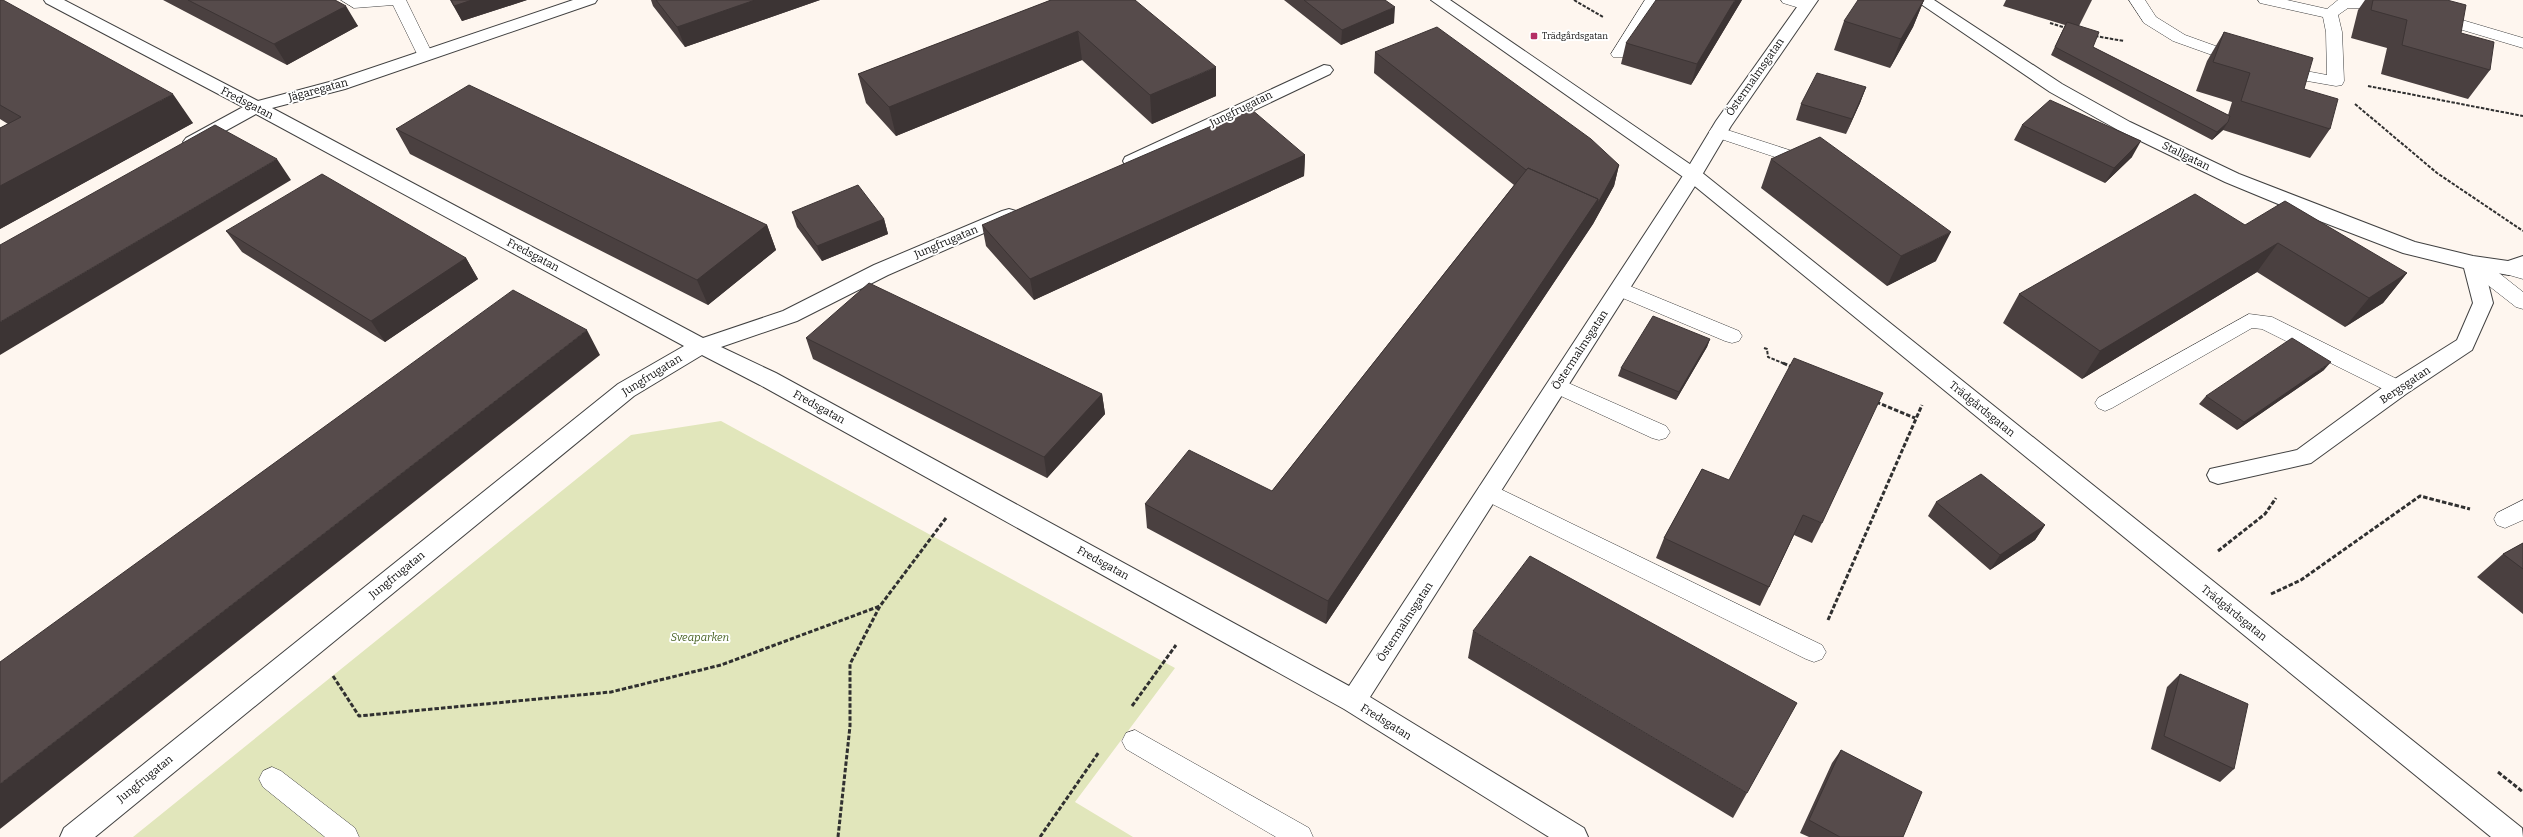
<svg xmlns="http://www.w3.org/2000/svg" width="2523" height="837" font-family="Bitter,serif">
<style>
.green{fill:#e1e6bb}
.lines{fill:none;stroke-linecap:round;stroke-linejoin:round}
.service-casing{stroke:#414141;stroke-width:1}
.minor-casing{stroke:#414141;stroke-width:2}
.tertiary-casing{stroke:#414141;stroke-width:2}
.path-far1{stroke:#303030;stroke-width:2;stroke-dasharray:3.5 1.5;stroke-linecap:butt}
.path{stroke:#303030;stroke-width:3;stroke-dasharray:4.5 2;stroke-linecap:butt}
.service{fill:#fff;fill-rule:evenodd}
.minor{fill:#fff;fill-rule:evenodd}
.tertiary{fill:#fff;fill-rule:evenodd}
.wall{fill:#4a4040}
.shaded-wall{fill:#3c3434}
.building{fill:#564b4b;stroke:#3c3434}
.poi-dot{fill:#b52e65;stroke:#fff;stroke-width:1.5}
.labels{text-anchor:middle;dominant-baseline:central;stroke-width:4;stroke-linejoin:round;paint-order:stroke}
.far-poi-label{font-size:9px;fill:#0e0e0e;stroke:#fff;text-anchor:start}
.street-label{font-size:11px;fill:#0e0e0e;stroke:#fff}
.park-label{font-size:11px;font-style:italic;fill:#466122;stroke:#fff}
</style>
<rect width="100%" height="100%" fill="#fef6ef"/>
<path class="green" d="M721,421L1175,668L1075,802L1133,837H133L631,435Z"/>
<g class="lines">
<g class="service-casing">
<path id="service" d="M341,0H406L433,55L425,60L419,58L393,5L354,8Z
M1645,0H1661L1625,57H1613L1611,54Z
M1781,0H1806L1814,5L1806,10L1783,3Z
M2129,0H2145L2156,17L2185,35L2246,57L2248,60L2240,65L2173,41L2144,23Z
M2258,0H2287L2327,9L2338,0H2393L2398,4L2390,9L2348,8L2338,15L2342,32L2344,81L2342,85L2336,86L2273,75L2271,71L2273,67L2279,66L2327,75L2326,32L2323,17L2260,3Z
M2435,12L2523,38V48L2429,20L2427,17L2429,14Z
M1718,127L1814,158L1817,162L1814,166L1808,168L1712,136L1709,132L1712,128Z
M2473,257L2480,258L2523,292V309L2516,307L2466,268L2464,263L2466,258Z
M2509,261L2523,265V279L2502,273L2499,268L2502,263Z
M1620,282L1739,331L1742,336L1739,341L1732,343L1725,341L1613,294L1610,289L1613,284Z
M2249,314L2272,317L2405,383L2408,388L2405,393L2398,396L2391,393L2262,329L2252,328L2112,408L2105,411L2098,408L2095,403L2098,398Z
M1557,378L1666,426L1670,432L1666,438L1659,440L1652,438L1550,391L1547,386L1550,381Z
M1488,483L1822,645L1826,652L1822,659L1814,662L1806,659L1480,498L1477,492L1480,486Z
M2523,500V520L2505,528L2497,525L2494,519L2497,513Z
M1135,730L1309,828L1313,837H1276L1126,749L1122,741L1126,733Z
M272,767L281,771L355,828L359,837H325L263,787L259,779L263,771Z"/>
</g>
<g class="minor-casing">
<path id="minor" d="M44,0H64L258,101L333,81L573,0H597L595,3L345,89L272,108L703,338L783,311L874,265L1002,211L1009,209L1016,211L1019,215L1016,219L888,275L797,321L721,347L776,373L1349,686L1684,174L1716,121L1802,0H1818L1731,126L1702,175L1370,697L1584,828L1588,837H1549L1344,709L760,385L702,355L634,396L95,837H60L64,828L618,384L684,346L256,114L198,146H186L183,142L186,138L243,107L46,3Z
M1915,0H1934L2062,84L2130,122L2239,174L2415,242L2473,256L2508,261L2523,256V270L2509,275L2485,271L2493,303L2472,350L2406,394L2311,463L2218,484L2210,481L2207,475L2210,469L2297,450L2390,382L2457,340L2473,303L2464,268L2403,253L2312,218L2225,182L2118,130L2050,92Z
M1324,65L1330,66L1333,70L1330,74L1139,165H1125L1123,161L1125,157Z"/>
</g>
<g class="tertiary-casing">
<path id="tertiary" d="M1431,0H1450L1700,171L2522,828L2523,837H2491L1686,179Z"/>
</g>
<path class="path-far1" d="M1574,0L1603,17
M2050,23L2066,28
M2095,36L2124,41
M2368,86L2523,116
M2355,104L2437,173L2523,231
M1764,348L1767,349L1768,357L1785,364"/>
<path class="path" d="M1783,363L1792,367
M1876,402L1915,418
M2218,551L2265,514L2276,498
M2271,594L2301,580L2420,496L2470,509
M1828,620L1922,405
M333,676L359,716L611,692L721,665L880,606
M1132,706L1176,645
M2498,772L2523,792
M838,837L850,726V664L880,606L946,518
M1040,837L1099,752"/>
<use href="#service" class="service"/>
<use href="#minor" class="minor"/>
<use href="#tertiary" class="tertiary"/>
</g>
<path class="wall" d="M0,0L193,123L0,229V128L8,124L0,119Z
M163,0H335L358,26L287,65Z
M450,0H527L462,21Z
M651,0H820L685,47L653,6Z
M1051,0L1216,96L1152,124L1082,60L896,136L866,103L858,74Z
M1284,0H1385L1394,23L1341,45Z
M1742,0L1691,85L1621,64L1626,43Z
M1924,0L1913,27L1890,68L1834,50L1844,21Z
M2006,0H2092L2079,26L2093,47L2228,115L2232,102L2196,91L2207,61L2224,32L2304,89L2330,129L2310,158L2223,130L2212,140L2051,55L2065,25L2003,6Z
M2365,0H2447L2461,33L2490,70L2468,99L2381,74L2387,48L2351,38L2358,10Z
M1375,52L1619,165L1614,186L1593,224L1326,624L1147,528L1145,504L1272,491L1514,185L1374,73Z
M1866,87L1860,103L1846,134L1796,120L1801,104Z
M2022,125L2132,157L2105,183L2014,140Z
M396,129L767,225L776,250L708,305L410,154Z
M1305,155L1304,176L1034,300L986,246L982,225Z
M1771,159L1936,261L1887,286L1761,188Z
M792,212L884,219L888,234L822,261L797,227Z
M2245,225L2407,273L2383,303L2345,327L2257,272L2082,379L2003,323L2019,294Z
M226,231L466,258L478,279L385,342L242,252Z
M806,338L1102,394L1105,414L1047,478L813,359Z
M1710,339L1707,347L1676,400L1618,376L1621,368Z
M2324,370L2237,430L2199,404L2206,396Z
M1702,469L1822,523L1812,543L1794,535L1760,606L1656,558L1664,538Z
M1936,502L2045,525L2035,540L1990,570L1928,516Z
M2523,543V614L2477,577L2503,554Z
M1473,631L1747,793L1733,818L1468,658Z
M2180,674L2234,769L2220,782L2151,749L2167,687Z
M1841,750L1903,837H1809L1800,833L1832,763Z"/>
<path class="shaded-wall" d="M472,0H527L462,21L454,6Z
M755,0H820L685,47L677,27Z
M1735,0H1742L1691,85L1697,64Z
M1924,0L1913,27L1890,68L1901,39Z
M346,6L358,26L287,65L274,44Z
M1395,7L1394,23L1341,45L1342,30Z
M1078,31L1082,60L896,136L889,107Z
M1216,67V96L1152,124L1150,95Z
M1866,87L1860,103L1846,134L1852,119Z
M173,94L193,123L0,229V186Z
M2228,122L2223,130L2212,140L2217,132Z
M2141,141L2132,157L2105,183L2114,168Z
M1305,155L1304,176L1034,300L1030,279Z
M277,159L291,180L0,355V322Z
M1619,165L1614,186L1593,224L1326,624L1328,601Z
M884,219L888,234L822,261L817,246Z
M767,225L776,250L708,305L697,280Z
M1951,232L1936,261L1887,286L1901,256Z
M2278,243L2257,272L2082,379L2100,351Z
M466,258L478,279L385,342L371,321Z
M2407,273L2383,303L2345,327L2369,298Z
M587,330L600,355L0,829V784Z
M1710,339L1707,347L1676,400L1679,392Z
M2331,362L2324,370L2237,430L2244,422Z
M1102,394L1105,414L1047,478L1044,457Z
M2045,525L2035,540L1990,570L2000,555Z"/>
<path class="building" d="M0,0H3L173,94L0,186V128L21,117L0,105Z
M188,0H335L346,6L274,44Z
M451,0H472L454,6Z
M656,0H755L677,27Z
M1051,0H1135L1216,67L1150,95L1078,31L889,107L858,74Z
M1304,0H1385L1395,7L1342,30Z
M1656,0H1735L1697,64L1626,43Z
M1858,0H1924L1901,39L1844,21Z
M2373,0H2447L2466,5L2461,33L2494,42L2490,70L2402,45L2407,20L2371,10Z
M2067,22L2099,32L2093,47L2230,116L2228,122L2217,132L2055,47Z
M1437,27L1591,139L1619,165L1598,203V199L1528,168L1526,170L1375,52Z
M2224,32L2313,58L2304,89L2338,99L2330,129L2241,101L2250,73L2213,62Z
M1817,73L1866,87L1852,119L1801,104Z
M469,85L767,225L697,280L396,129Z
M2050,100L2141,141L2114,168L2022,125Z
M1251,109L1305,155L1030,279L982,225Z
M215,125L277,159L0,322V245Z
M1820,137L1951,232L1901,256L1771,159Z
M1528,168L1598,199L1328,601L1145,504L1189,450L1272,491Z
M322,174L466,258L371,321L226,231Z
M858,185L884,219L817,246L792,212Z
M2195,194L2245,225L2285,201L2407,273L2369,298L2278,243L2100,351L2019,294Z
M869,283L1102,394L1044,457L806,338Z
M513,290L587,330L0,784V662Z
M1653,316L1710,339L1679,392L1621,368Z
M2292,338L2331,362L2244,422L2206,396Z
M1794,358L1883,393L1822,523L1803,515L1769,587L1664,538L1702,469L1729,480Z
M1981,474L2045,525L2000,555L1936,502Z
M2523,543V569L2503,554Z
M1530,556L1797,703L1747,793L1473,631Z
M2180,674L2248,704L2234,769L2164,736Z
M1841,750L1922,792L1903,837H1840L1809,820Z"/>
<rect class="poi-dot" x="1530" y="32" width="8" height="8" rx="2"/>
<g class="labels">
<g class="far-poi-label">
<text x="1542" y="36">Trädgårdsgatan</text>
</g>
<g class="street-label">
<text transform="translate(1755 77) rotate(-55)">Östermalmsgatan</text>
<text transform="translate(318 90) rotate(-15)">Jägaregatan</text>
<text transform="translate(247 103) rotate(27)">Fredsgatan</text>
<text transform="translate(1241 109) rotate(-26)">Jungfrugatan</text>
<text transform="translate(2186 156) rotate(26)">Stallgatan</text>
<text transform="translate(946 242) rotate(-23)">Jungfrugatan</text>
<text transform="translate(533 255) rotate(28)">Fredsgatan</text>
<text transform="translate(1580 350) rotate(-57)">Östermalmsgatan</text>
<text transform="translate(652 375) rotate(-32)">Jungfrugatan</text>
<text transform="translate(2405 385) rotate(-34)">Bergsgatan</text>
<text transform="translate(819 407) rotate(29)">Fredsgatan</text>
<text transform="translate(1982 409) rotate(39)">Trädgårdsgatan</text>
<text transform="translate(1103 563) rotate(29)">Fredsgatan</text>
<text transform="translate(397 575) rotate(-39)">Jungfrugatan</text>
<text transform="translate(2234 613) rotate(39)">Trädgårdsgatan</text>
<text transform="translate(1405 622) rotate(-57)">Östermalmsgatan</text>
<text transform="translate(1386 722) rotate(32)">Fredsgatan</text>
<text transform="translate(145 779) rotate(-39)">Jungfrugatan</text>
</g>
<g class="park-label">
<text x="700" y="637">Sveaparken</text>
</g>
</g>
</svg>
